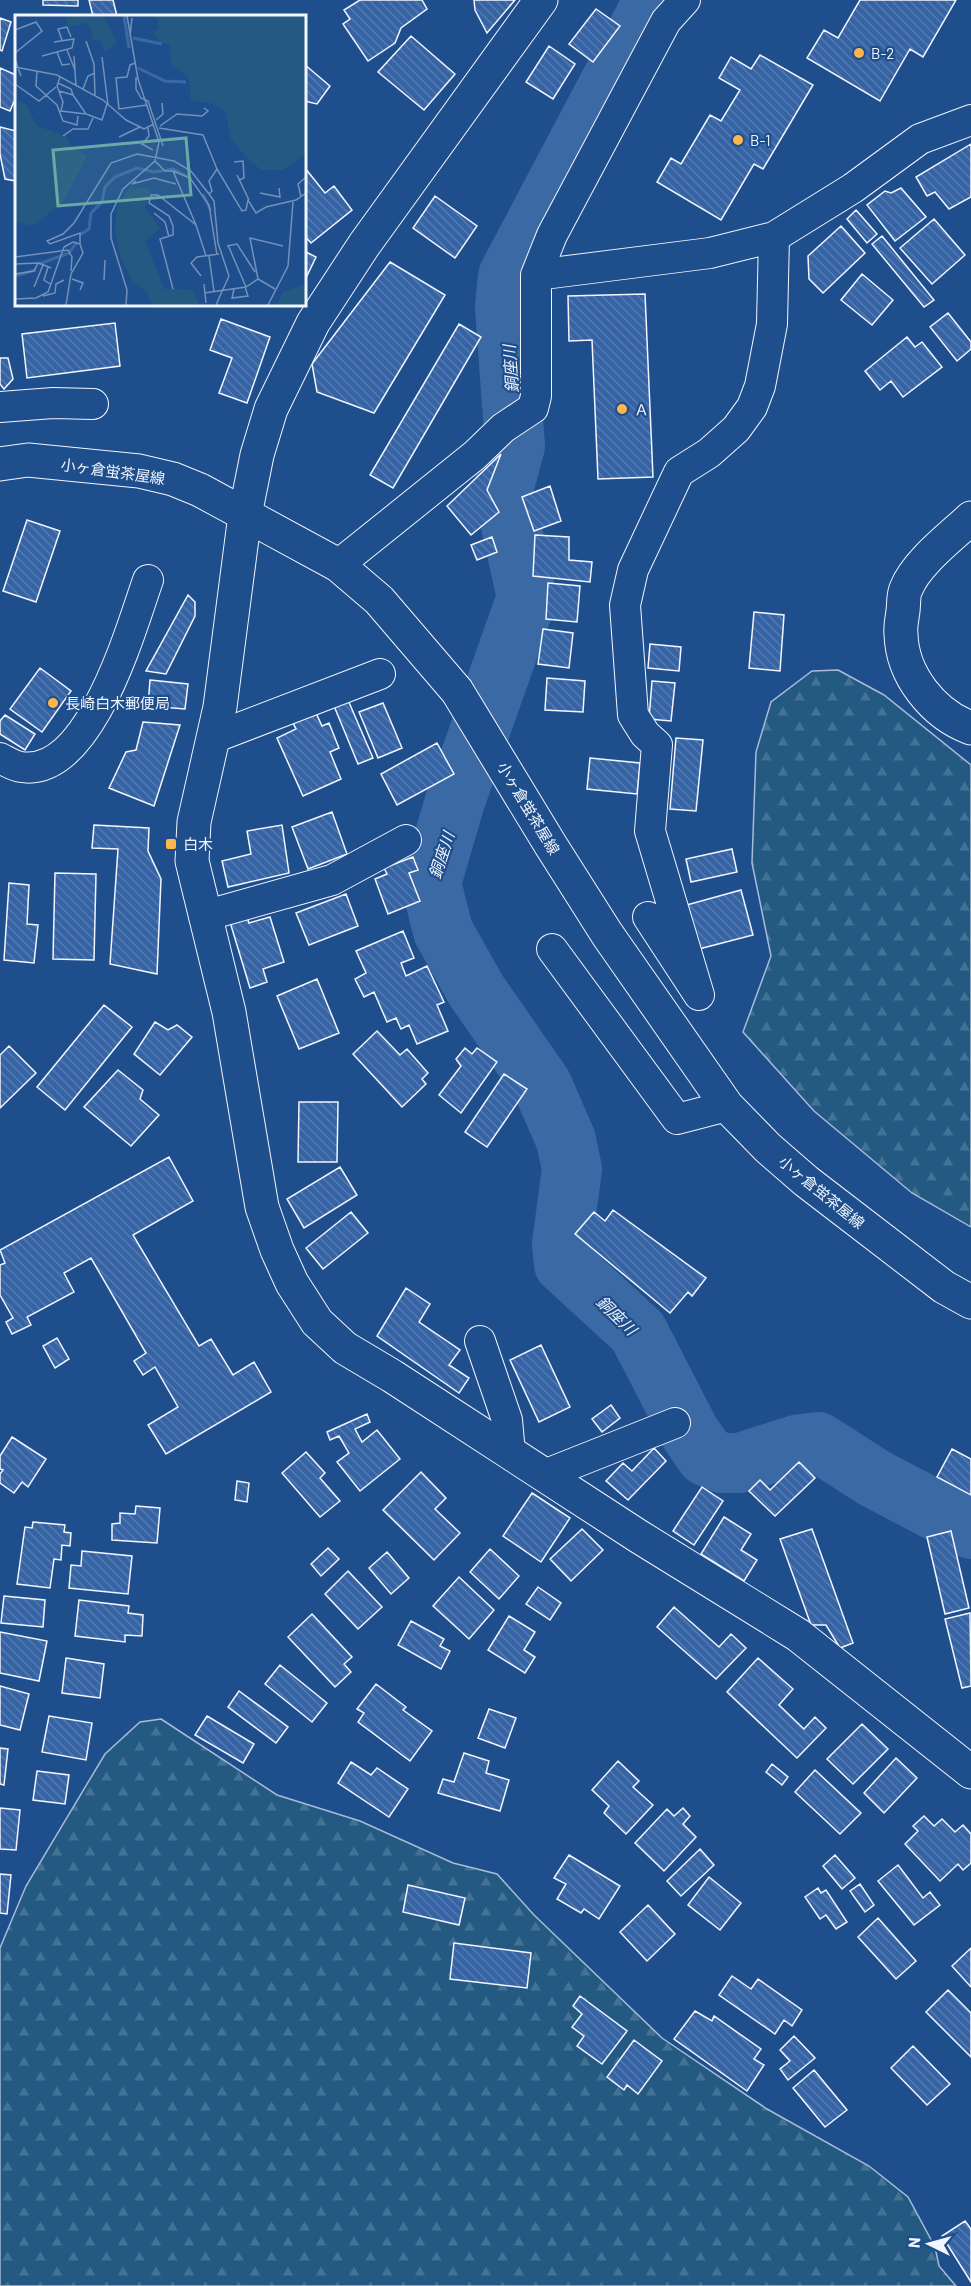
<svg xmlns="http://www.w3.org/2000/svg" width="971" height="2286" font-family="Barlow,'Noto Sans JP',sans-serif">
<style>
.forest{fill:url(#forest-firs);stroke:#a8bbd7;stroke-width:1.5}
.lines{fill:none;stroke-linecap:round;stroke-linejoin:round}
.river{stroke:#3b69a3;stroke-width:60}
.building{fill:url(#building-back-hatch);stroke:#f2f6ff;stroke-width:1.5}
.street-casing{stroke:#f2f6ff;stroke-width:32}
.secondary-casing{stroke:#f2f6ff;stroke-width:35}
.street{stroke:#1f4e8c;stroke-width:30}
.secondary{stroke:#1f4e8c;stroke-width:33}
.poi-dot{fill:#ffb74d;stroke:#1f4e8c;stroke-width:2}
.labels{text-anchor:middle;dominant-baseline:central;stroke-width:4.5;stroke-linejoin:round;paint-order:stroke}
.poi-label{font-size:15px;fill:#f2f6ff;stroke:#1f4e8c;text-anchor:start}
.street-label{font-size:15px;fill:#f2f6ff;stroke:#1f4e8c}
.water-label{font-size:16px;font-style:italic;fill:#f2f6ff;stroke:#1f4e8c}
.inset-river{fill:none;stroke:#3b69a3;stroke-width:3}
.inset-road{fill:none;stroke:#7391ba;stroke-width:1.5}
.view{fill:#6aa9a8;fill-opacity:0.15;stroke:#6aa9a8;stroke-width:3}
.inset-edge{fill:none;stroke:#f2f6ff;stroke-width:3}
</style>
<defs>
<pattern id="forest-firs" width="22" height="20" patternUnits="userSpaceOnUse" patternTransform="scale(1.5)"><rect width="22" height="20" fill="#245a82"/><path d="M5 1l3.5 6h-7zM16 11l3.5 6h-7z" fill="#447295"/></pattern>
<pattern id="building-back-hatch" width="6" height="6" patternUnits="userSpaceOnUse" patternTransform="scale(1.5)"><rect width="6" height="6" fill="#3563a3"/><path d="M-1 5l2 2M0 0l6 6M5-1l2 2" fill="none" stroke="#537ab1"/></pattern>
</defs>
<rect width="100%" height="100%" fill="#1f4e8c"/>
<path class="forest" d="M838,670L884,695L971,765V1227L912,1193L814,1111L743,1032L771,956L752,863L756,752L771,702L812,671Z
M161,1719L277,1795L360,1821L453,1863L497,1874L534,1915L662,2038L767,2109L869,2166L908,2197L935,2247L939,2266L956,2286H0V1948L26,1886L105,1754L140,1722Z"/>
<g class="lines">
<path class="river" d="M655,0L648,11L508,276L505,307L515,446L503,490L527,597L455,801L431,883L443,931L476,990L542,1085L566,1140L572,1169L562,1244L564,1264L638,1332L690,1433L706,1456L722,1463H740L796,1445L818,1442L874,1478L971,1529"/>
</g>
<path class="building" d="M43,0H78V6L43,5Z
M89,0H113L117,16H93Z
M360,0H422L427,9L401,28L395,43L368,61L343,24L350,19L344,10Z
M474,0H515L487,33L475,10Z
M860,0H956L923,57L910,49L880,101L807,58L824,30L838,38Z
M596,9L620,26L593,62L569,44Z
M0,18L11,22L2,51L0,50Z
M411,36L455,74L424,110L378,72Z
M549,46L575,64L553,99L526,82Z
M760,55L813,85L763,169L754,164L721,220L657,182L671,158L681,164L710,115L721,121L740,90L719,78L731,57L751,69Z
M304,64L330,86L317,104L304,101Z
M0,68L16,75V97L10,111L0,107Z
M0,127L16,131V181L5,179L0,154Z
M971,144V197L949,209L935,192L927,196L916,177Z
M305,168L325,193L334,186L352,210L311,243L304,235Z
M901,188L926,217L895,241L867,205L885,191L891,193Z
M435,196L477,226L455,258L413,228Z
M856,210L877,234L867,243L847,219Z
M934,219L965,255L932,284L900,248Z
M841,226L865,253L823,293L809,279L808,256Z
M882,236L934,300L924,307L872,244Z
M304,251L316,257L304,282Z
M390,262L445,295L374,413L317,392L312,364Z
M862,274L893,300L872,325L841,300Z
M645,294L653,477L598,479L592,340L569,341L568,296Z
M948,313L971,342V349L957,361L930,327Z
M221,319L270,337L247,403L219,393L232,358L210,350Z
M115,323L120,366L27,378L22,334Z
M459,324L481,337L393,488L370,475Z
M907,337L915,347L922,342L942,367L903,397L891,381L880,390L865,371Z
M0,358H8L13,379L4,389L0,384Z
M501,454L487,490L499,512L471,535L447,506Z
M550,486L561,521L534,531L522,497Z
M27,520L60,531L36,602L3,591Z
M535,535L569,537V560L592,562L590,582L533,576Z
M492,537L497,552L477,560L471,545Z
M548,583L580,586L577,622L546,619Z
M188,595L195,602V616L166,674L146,671Z
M754,612L784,615L780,671L749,668Z
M543,629L573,633L569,668L538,664Z
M650,644L681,647L679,671L648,668Z
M40,668L71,691L42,732L10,709Z
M547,678L585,681L583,712L545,710Z
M150,680L188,684L185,709L148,706Z
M652,681L675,683L671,721L649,719Z
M348,700L373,758L358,764L334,706Z
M383,703L402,748L378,758L359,712Z
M316,713L322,726L329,723L339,748L330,752L341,779L303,796L277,738L296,729L293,723Z
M5,715L35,734L25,750L0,734V721Z
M143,722L180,725L154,806L109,788L126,752L136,750Z
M676,738L703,740L696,811L670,809Z
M437,743L454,774L397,805L381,774Z
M590,758L640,763L637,794L587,789Z
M332,812L347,854L308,869L292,827Z
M94,825L149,828L148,851L161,879L157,974L110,964L118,849L92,848Z
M282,825L289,873L228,887L222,861L251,854L247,831Z
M732,849L737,872L691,882L686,859Z
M413,857L418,870L409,873L420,901L388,914L375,879L387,874L384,868Z
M55,873L96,874L94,960L53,959Z
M9,883L29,885L27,924L38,925L34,963L4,960Z
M741,890L753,935L695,950L683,906Z
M346,894L358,926L309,945L296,913Z
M247,917L249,923L270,917L284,962L263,969L267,982L250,988L230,922Z
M403,931L414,958L401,963L406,976L427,966L444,1002L437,1005L448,1031L417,1044L409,1025L401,1029L396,1018L387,1022L374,992L364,997L355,979L366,973L356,951Z
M317,979L339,1033L299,1049L277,996Z
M104,1005L132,1027L65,1110L37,1087Z
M155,1022L168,1030L177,1025L192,1037L160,1075L134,1054Z
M377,1031L400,1055L407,1049L428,1073L422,1079L426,1084L402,1107L353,1054Z
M9,1046L36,1073L0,1108V1055Z
M465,1048L472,1054L477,1048L497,1062L461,1113L439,1095L461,1066L456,1059Z
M118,1070L143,1090L140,1099L159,1115L131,1146L84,1107Z
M504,1074L527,1089L487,1147L465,1132Z
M299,1102H338L337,1162H298Z
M169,1157L193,1201L133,1235L199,1346L211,1339L233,1375L254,1362L271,1392L166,1454L148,1425L178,1407L155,1367L143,1375L134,1361L146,1353L91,1258L64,1273L74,1292L27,1317L31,1325L12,1334L6,1322L13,1318L0,1295V1265L5,1263L0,1250Z
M340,1167L357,1195L304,1228L287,1199Z
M613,1210L706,1278L692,1296L688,1292L670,1313L575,1234L594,1212L605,1221Z
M351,1212L368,1233L323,1269L306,1248Z
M406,1288L430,1304L419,1322L460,1350L449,1365L469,1378L459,1393L377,1336Z
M57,1338L69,1359L55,1368L43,1346Z
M541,1345L570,1407L539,1422L510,1360Z
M611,1405L620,1418L602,1432L592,1419Z
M367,1414L370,1422L355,1429L362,1442L377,1430L400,1459L360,1491L337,1462L349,1453L339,1436L330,1440L327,1432Z
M12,1437L46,1459L28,1487L22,1482L14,1493L0,1483V1474L3,1470L0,1469V1456Z
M654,1448L666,1461L628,1500L606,1481L623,1463L632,1471Z
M952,1449L971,1459V1495L937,1477Z
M306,1452L325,1473L320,1478L340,1501L320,1517L282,1473Z
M799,1462L815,1478L775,1516L749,1491L760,1480L770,1490Z
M421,1472L446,1498L435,1509L460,1533L434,1560L383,1510Z
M237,1481L249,1483L247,1502L235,1500Z
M702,1487L723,1501L694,1545L673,1531Z
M532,1493L570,1518L541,1562L503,1536Z
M136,1506L160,1508L157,1543L112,1540V1524L120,1523V1513L135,1514Z
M724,1517L751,1534L741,1550L757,1560L744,1581L701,1554Z
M33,1522L65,1525L64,1532L71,1533L70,1546L62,1545L61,1560L54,1559L50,1588L17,1584L25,1527L32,1528Z
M582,1529L603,1550L571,1581L550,1559Z
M812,1529L853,1643L840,1648L826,1625H811L780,1539Z
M951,1531L969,1608L945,1614L927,1537Z
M328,1548L339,1559L321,1576L311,1564Z
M490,1549L519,1576L499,1599L470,1572Z
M82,1551L132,1556L128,1594L69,1588L71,1565L81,1566Z
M387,1552L409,1578L391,1594L369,1568Z
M348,1571L382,1607L358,1629L325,1594Z
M459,1577L494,1610L469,1639L433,1606Z
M538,1587L561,1603L550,1620L526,1604Z
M4,1596L45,1600L43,1627L1,1623Z
M79,1600L129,1606L128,1613L143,1615L142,1636L125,1635V1642L75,1636Z
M674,1607L719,1647L731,1634L746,1648L716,1679L657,1627Z
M970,1613L971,1686L962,1688L945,1619Z
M312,1614L352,1657L344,1664L351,1672L335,1687L288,1637Z
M509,1616L535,1632L524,1650L535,1657L525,1673L488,1650Z
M411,1621L444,1639L440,1646L450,1651L441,1669L398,1645Z
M0,1632L47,1641L39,1681L0,1673Z
M66,1658L104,1664L100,1698L62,1693Z
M758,1658L793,1689L779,1705L804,1729L815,1717L826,1728L797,1758L727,1692Z
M280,1665L327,1703L312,1722L265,1684Z
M376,1684L406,1707L403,1710L432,1731L410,1761L358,1722L364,1713L357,1709Z
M0,1686L29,1694L20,1730L0,1725Z
M239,1691L288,1727L276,1743L228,1707Z
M489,1709L516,1718L505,1748L478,1738Z
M49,1716L92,1723L86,1760L42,1752Z
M207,1716L254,1744L243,1763L195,1735Z
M862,1724L888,1749L853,1784L827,1759Z
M0,1748L8,1749L4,1785L0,1784Z
M464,1753L489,1761L486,1773L509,1780L500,1811L438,1793L443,1779L454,1782Z
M896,1758L917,1778L884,1813L864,1793Z
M618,1761L639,1781L633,1787L653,1805L626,1834L604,1813L609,1806L592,1790Z
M351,1762L371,1775L377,1768L408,1789L389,1817L338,1783Z
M772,1764L788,1777L782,1785L766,1772Z
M815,1770L861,1813L840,1834L795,1792Z
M37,1771L69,1775L65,1804L33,1800Z
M0,1808L20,1810L16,1850L0,1849Z
M683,1808L690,1816L683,1824L696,1837L664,1871L635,1843L667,1809L674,1816Z
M924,1816L934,1826L942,1819L955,1832L963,1825L971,1834V1863L963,1870L958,1864L940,1881L905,1844L918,1831L913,1826Z
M700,1849L714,1865L681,1896L667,1881Z
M569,1855L620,1886L599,1919L584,1909L581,1913L557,1899L566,1884L554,1878Z
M835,1855L855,1878L842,1889L823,1866Z
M898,1865L923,1898L930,1892L940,1905L914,1925L878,1881Z
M0,1874L11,1875L7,1914L0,1913Z
M709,1877L741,1903L720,1930L688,1905Z
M860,1884L874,1905L865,1912L850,1891Z
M408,1885L465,1898L459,1925L403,1912Z
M818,1888L821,1893L826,1890L847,1922L836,1929L826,1915L820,1919L805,1897Z
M648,1905L675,1934L647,1961L620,1932Z
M878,1918L916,1961L896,1979L858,1937Z
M454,1943L531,1953L527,1988L450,1979Z
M971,1948V1987L952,1966Z
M732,1976L751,1989L758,1979L802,2010L792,2026L784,2020L775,2034L719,1995Z
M948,1990L971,2013V2057L926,2012Z
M580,1996L627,2031L602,2064L577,2046L584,2036L572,2027L582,2014L573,2006Z
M695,2011L712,2021L714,2016L761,2049L754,2059L764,2065L747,2091L674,2039Z
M794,2036L815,2058L788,2080L780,2069L790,2061L780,2050Z
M634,2040L662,2061L638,2094L627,2085L624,2090L607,2077Z
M913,2046L950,2084L927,2105L891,2068Z
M814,2070L847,2110L825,2127L793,2088Z
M965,2221L971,2229V2282L942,2236Z"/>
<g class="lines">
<g class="street-casing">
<path id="street" d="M536,275L552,235L666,21L685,0
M0,407L53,403L93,404
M338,565L475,455L503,428L533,408L536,396V275L710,253L774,237L853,188L920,139L971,120
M213,738L380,674
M0,758C6,761 14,766 21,767C90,778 131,628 148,580
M204,916L332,880L406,840
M648,917L699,995L650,831L657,745L645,734L633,715L625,605L633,570L679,472L709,453L736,429L752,407L760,386L772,324L774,237
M552,949L677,1119L727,1106
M480,1341L507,1420L510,1453
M544,1475L675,1423"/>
</g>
<g class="secondary-casing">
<path id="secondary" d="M541,0L364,245L313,323L271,409L257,455L245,515L220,707L194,822L192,861L229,1012L262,1207L277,1250L292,1283L317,1322L345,1348L392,1376L638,1536L798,1635L971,1772
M0,464L28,460L139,471L173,479L200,490L338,565L379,600L457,691L550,844L607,934L727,1106L768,1148L806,1181L944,1287L971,1302
M971,518C951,537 916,563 906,589C903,595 904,604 903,611C902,619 900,627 901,634C902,675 933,714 971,728"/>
</g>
<use href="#street" class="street"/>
<use href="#secondary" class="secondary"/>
</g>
<g class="poi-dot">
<circle cx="859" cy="53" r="6"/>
<circle cx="738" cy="140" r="6"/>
<circle cx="622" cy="409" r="6"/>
<circle cx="53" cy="703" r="6"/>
<rect x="165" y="838" width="12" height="12" rx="3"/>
</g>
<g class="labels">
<g class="poi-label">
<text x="871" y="53">B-2</text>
<text x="750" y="140">B-1</text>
<text x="634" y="409">Ａ</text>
<text x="65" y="703">長崎白木郵便局</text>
<text x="183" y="844">白木</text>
</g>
<g class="street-label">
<text transform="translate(113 471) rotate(8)">小ヶ倉蛍茶屋線</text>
<text transform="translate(529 808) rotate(59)">小ヶ倉蛍茶屋線</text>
<text transform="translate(822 1192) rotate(39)">小ヶ倉蛍茶屋線</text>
</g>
<g class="water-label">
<text transform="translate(510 369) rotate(-94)">銅座川</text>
<text transform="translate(441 855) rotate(-72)">銅座川</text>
<text transform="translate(617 1315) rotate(44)">銅座川</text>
</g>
</g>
<g transform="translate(15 15)">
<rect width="291" height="291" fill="#1f4e8c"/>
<path d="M50,1L89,2L102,28L90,37L86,27L76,24L77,16L71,8L54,12ZM135,1H291V139L267,155H247L237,148L216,124L211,98L200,89L176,85L174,63L156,49L155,30L144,27L138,17L144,15L143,4ZM3,86L11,89L22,111L51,121L56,131L72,141L48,187L20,209L13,210L0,207ZM115,172L136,174L130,193L145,213L130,226L149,274L178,275L184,290H137L133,278L117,266L104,237L100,211L102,192ZM291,269V290H262L268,277Z" fill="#245a82"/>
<path class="inset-river" d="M109,1L114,33M118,23L147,29M123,53L150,66L171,67M188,179L196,196M65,220L74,214L76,198L87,187L90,172L100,162L122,153L139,157L158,154L177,164M24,249L54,238L62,227M0,261L21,255"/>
<path class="inset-road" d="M0,15L21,7L27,16L0,38M115,21L117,3M47,25L43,14L52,12L56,22M71,26L79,49L80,80M52,35L60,55M42,37L47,50L55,49M27,41L57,33L59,24L39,27M59,41L61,71M87,42L93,90M0,44L6,61M120,48L115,50L112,62L101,63L104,94L132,90M0,52L42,60L88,85L111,105L129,114L139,109M22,56L21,71L42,90L48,106L62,110L63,101M45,62L42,71L48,87L46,96L71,99M121,62V74L126,83L133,86L148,131M43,68L56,74L58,80M0,69L24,86L41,72M68,74L73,61L80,58M44,76L58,80L71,99L87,105L92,89M141,105L148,99L147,88M145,111L162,99L187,101L193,96L189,93M133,113L134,121L127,129L138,135M144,113L188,120L202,154M48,121L58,114H73L78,103M104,122L125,112M140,146L150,156H158L181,210M219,147L228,146L229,163L224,165M158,156L175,163L194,190L202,240M222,160L234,185M121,166L117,169L139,163L161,169M245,178L265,182L264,173M194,179L199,186L203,228L214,261L201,290M286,182L283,169L291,162M139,198L150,207L154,222M65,229V218L35,229L32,226L48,219L59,208L96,148L122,139L159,146L176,156L194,179L197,176L194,166L202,154L227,196L231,195L233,185L241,198L251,192L281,185L291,178M213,230L231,272M212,231L222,229L240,257M194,241L199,277M0,242L53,235L57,242L56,256M0,249L24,248L36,253M33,252L29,265L35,269M0,259L19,256L23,248M186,261L176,248L182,242L204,239M57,264L68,268L65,275M243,264L235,223L268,231M89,265L90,245M189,269L191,288M19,272L28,250M158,274L145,224L158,220V211L154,201L134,188L136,180H143L181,210L191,241M219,274L217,283L233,281L230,272M189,278L231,272L243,264L260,274M28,281L40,278L41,269L49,265M0,284L21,283L33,277L49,232L58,227L65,229L68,238L56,259L51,290M111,290L112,275L96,223V199L108,174L140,146L144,127L123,64L112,1M253,290L273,251L278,187"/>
<path class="view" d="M171,123L176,180L43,191L38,135Z"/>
<rect width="291" height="291" class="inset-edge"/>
</g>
<g transform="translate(929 2244) rotate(275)" stroke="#1f4e8c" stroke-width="4.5" paint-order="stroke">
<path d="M0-4.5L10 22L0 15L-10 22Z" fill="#f2f6ff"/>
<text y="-9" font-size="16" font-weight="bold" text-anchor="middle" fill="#f2f6ff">N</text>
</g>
</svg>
